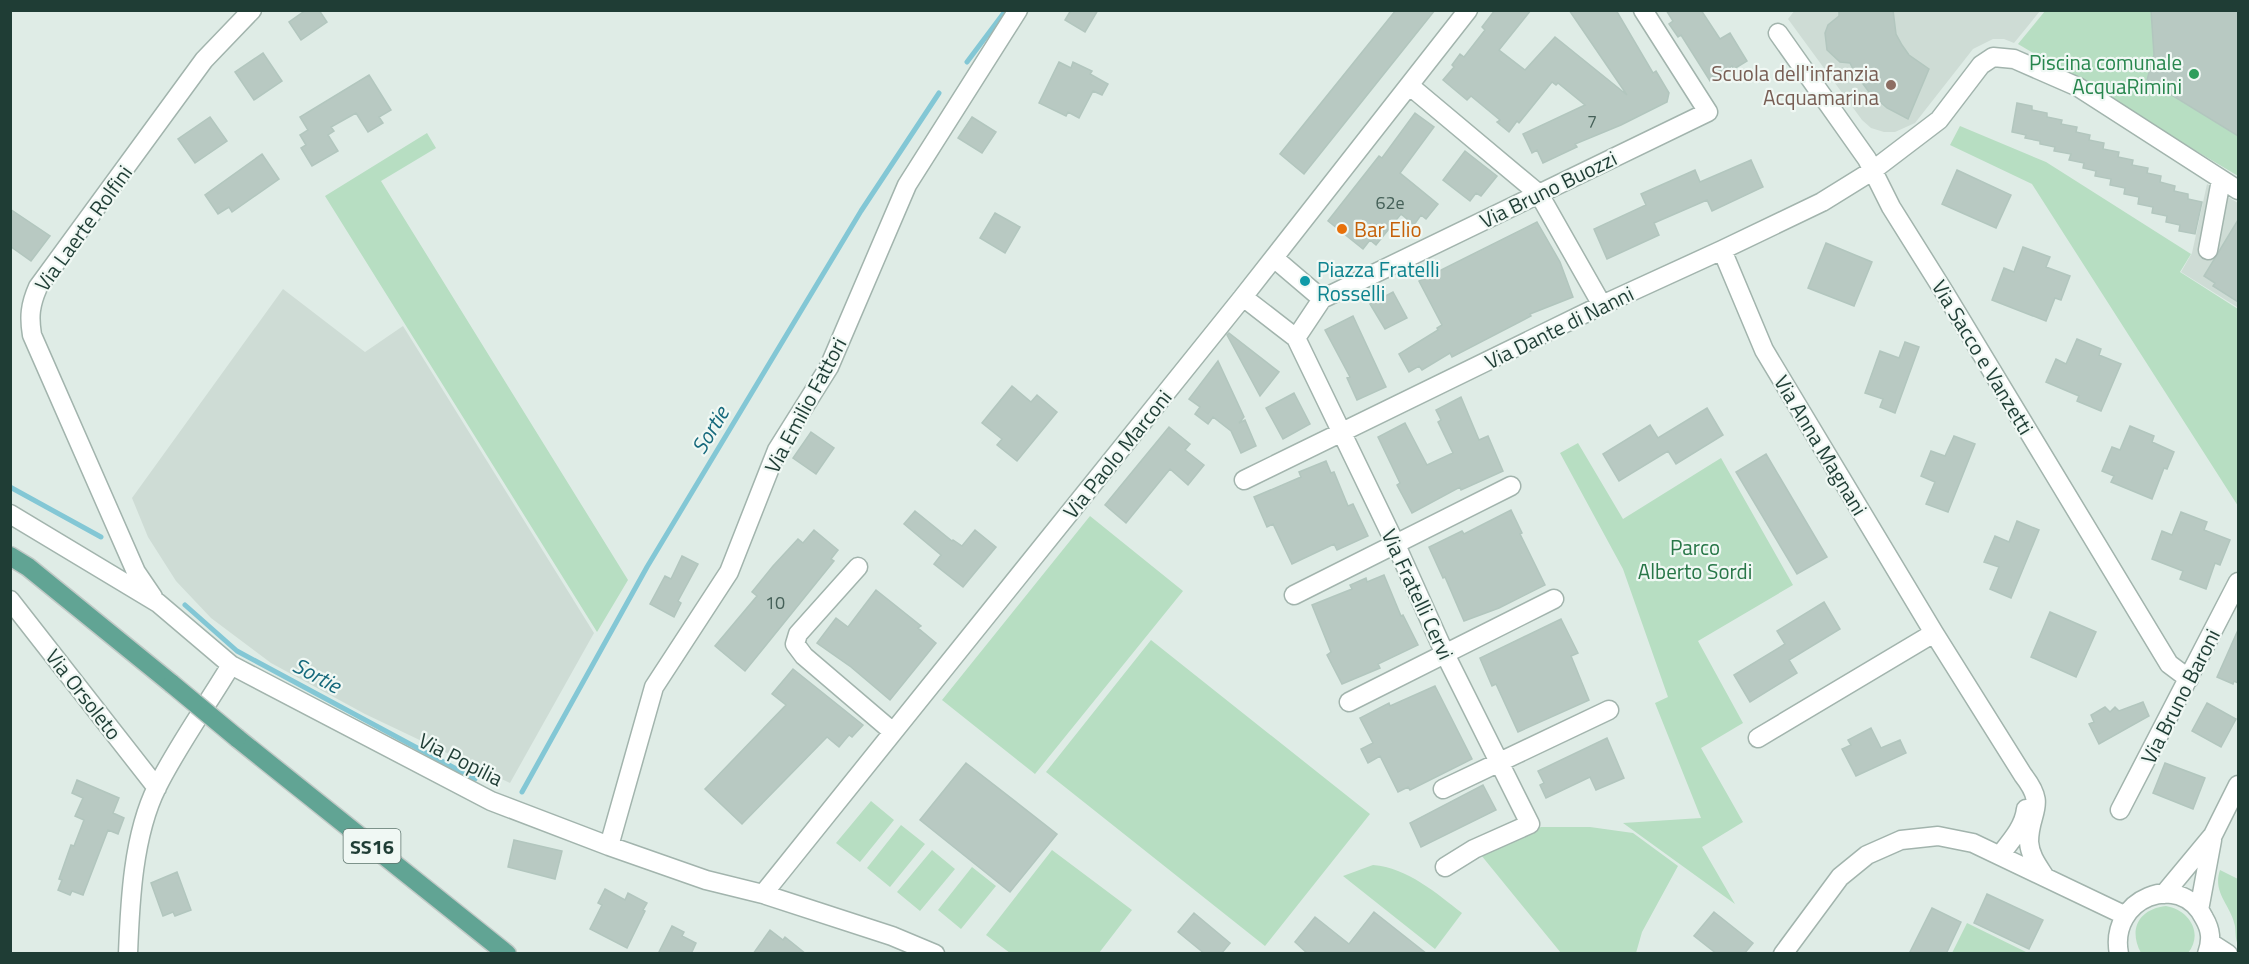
<svg xmlns="http://www.w3.org/2000/svg" width="2249" height="964" font-family="'Titillium Web',sans-serif">
<style>
.built{fill:#cedcd5}
.green{fill:#b7dec2}
.lines{fill:none;stroke-linecap:round;stroke-linejoin:round}
.stream{stroke:#83c7d5;stroke-width:5}
.building{fill:#b8c9c2;stroke:#b2c6be;stroke-width:1.5}
.minor-casing{stroke:#a2b4ad;stroke-width:21}
.major-casing{stroke:#c0c9c6;stroke-width:21}
.minor{stroke:#fff;stroke-width:18}
.major{stroke:#61a494;stroke-width:18}
.major-bridge-casing{stroke:#c0c9c6;stroke-width:21;stroke-linecap:butt}
.major-bridge{stroke:#61a494;stroke-width:18}
.leisure-dot{fill:#2e9e5b;stroke:#f0f8f4;stroke-width:2}
.education-dot{fill:#8d6e63;stroke:#f0f8f4;stroke-width:2}
.food-dot{fill:#e8710a;stroke:#f0f8f4;stroke-width:2}
.culture-dot{fill:#0f9aa8;stroke:#f0f8f4;stroke-width:2}
.labels{text-anchor:middle;dominant-baseline:central;stroke-width:4.5;stroke-linejoin:round;paint-order:stroke}
.number-label{font-size:18px;fill:#456058}
.shield{fill:#f0f8f4;stroke:#5e756e;stroke-width:1.5}
.shield-label{font-size:20px;font-weight:bold;fill:#1f3d35}
.leisure-label{font-size:21px;fill:#27864d;stroke:#f0f8f4;text-anchor:end}
.education-label{font-size:21px;fill:#785e54;stroke:#f0f8f4;text-anchor:end}
.street-label{font-size:21px;fill:#1f3d35;stroke:#f0f8f4}
.food-label{font-size:21px;fill:#c56008;stroke:#f0f8f4;text-anchor:start}
.culture-label{font-size:21px;fill:#0d838f;stroke:#f0f8f4;text-anchor:start}
.park-label{font-size:21px;fill:#277647;stroke:#f0f8f4}
.water-label{font-size:22px;font-style:italic;fill:#16697c;stroke:#f0f8f4}
</style>
<rect width="100%" height="100%" fill="#dfece6"/>
<path class="built" d="M1795,10L2040,11L2014,43L2004,39H1993L1973,49L1915,123L1895,132H1884L1871,128L1862,120L1788,19Z
M2207,184L2238,203V304L2237,307L2181,272L2192,253Z
M283,289L365,352L403,326L594,633L510,783L365,714L271,663L211,618L176,581L148,537L132,498Z"/>
<path class="green" d="M2045,11H2238V176L2018,44Z
M1960,126L2046,162L2191,254L2180,272L2238,309V506L2032,184L1950,145Z
M427,133L436,148L381,181L628,580L597,632L325,196Z
M1578,443L1623,519L1721,458L1793,585L1698,641L1743,723L1701,748L1743,822L1702,847L1735,904L1623,823L1701,818L1655,703L1668,697L1623,569L1560,453Z
M1090,516L1183,591L1035,774L942,700Z
M1151,640L1370,814L1265,946L1046,772Z
M871,801L894,820L860,862L836,843Z
M901,825L925,844L890,887L867,868Z
M1541,827H1590L1633,833L1678,866L1642,932L1636,953H1561L1481,855Z
M932,850L955,869L920,911L897,892Z
M1052,850L1132,910L1099,953H1010L986,935Z
M1373,865C1408,868 1436,893 1462,913L1435,949L1343,876Z
M972,867L996,886L961,929L938,910Z
M2220,870L2238,879V945C2235,938 2236,934 2235,926C2231,905 2212,893 2220,870Z
M2166,906C2189,910 2204,933 2188,953H2141C2128,929 2139,909 2166,906Z
M1967,923L2028,953H1952Z"/>
<g class="lines">
<path class="stream" d="M967,62L1006,10
M10,487L101,537
M185,605L237,651L475,779
M522,792L647,567L861,211L939,93"/>
</g>
<path class="building" d="M306,10H319L327,22L301,40L289,22Z
M1071,10H1098L1085,32L1065,20Z
M1396,10H1435L1304,174L1280,154Z
M1495,10H1531L1499,50L1525,70L1555,37L1627,95L1569,10H1616L1653,73L1656,71L1669,93L1667,102L1621,125L1575,144L1577,147L1543,163L1537,150L1532,153L1523,134L1585,105L1558,83L1556,85L1552,82L1519,123L1517,121L1509,132L1497,122L1500,120L1471,96L1467,100L1443,80L1454,67L1452,65L1460,54L1464,57L1485,30L1482,27Z
M1666,10H1701L1720,39L1730,33L1747,61L1734,69L1732,66L1710,81L1681,35L1678,37L1669,24L1673,21Z
M1839,10H1893L1896,34L1902,45L1909,55L1929,69L1908,119L1887,108L1869,92L1855,73L1850,63L1840,62L1827,50L1825,33L1828,25L1839,16Z
M2151,10H2238V136L2147,80L2154,55Z
M263,53L282,81L254,100L235,72Z
M1059,62L1071,68L1073,62L1092,71L1090,74L1108,84L1102,95L1093,91L1079,118L1068,112L1066,116L1039,103Z
M369,75L391,110L379,117L383,123L368,132L356,113L331,127L334,131L328,135L338,151L312,166L301,148L306,145L300,135L308,130L300,117Z
M2017,103L2032,106V110L2047,113V117L2062,120L2061,124L2077,127L2076,132L2090,135L2089,140L2104,143L2103,149L2119,152L2118,157L2133,160L2132,165L2148,168L2147,173L2161,176L2160,182L2175,186L2174,191L2188,194V199L2202,202L2195,234L2179,231L2180,225L2166,222L2167,216L2152,213L2153,207L2138,204L2139,197L2124,194L2125,188L2110,185L2111,179L2095,176L2096,171L2083,168L2084,163L2069,160L2071,154L2054,151L2055,147L2040,144V141L2025,138L2026,135L2012,132Z
M1415,113L1434,127L1400,173L1438,204L1426,219L1421,215L1414,225L1401,214L1376,245L1370,240L1363,249L1328,221L1379,156L1382,158Z
M210,117L227,141L195,163L178,139Z
M972,117L996,132L982,153L958,138Z
M1465,151L1497,176L1481,196L1476,193L1470,201L1443,180Z
M262,154L279,179L232,212L229,207L218,214L205,195Z
M1751,160L1763,187L1712,211L1707,200L1654,223L1659,235L1607,259L1594,229L1646,205L1641,194L1695,170L1700,182Z
M1957,170L2011,195L1996,228L1942,204Z
M10,209L50,236L31,261L10,246Z
M995,213L1020,227L1005,253L980,238Z
M2238,220V302L2213,286L2215,283L2204,276Z
M1537,222L1560,262L1573,297L1530,314L1531,316L1452,357L1450,353L1422,370L1419,366L1409,372L1399,354L1438,330L1437,328L1442,325L1419,281Z
M1826,243L1872,262L1854,306L1808,288Z
M2023,247L2050,257L2046,267L2070,276L2061,300L2055,298L2046,321L1992,300L2004,268L2014,272Z
M1393,292L1407,318L1385,329L1370,304Z
M1353,316L1386,387L1357,400L1347,378L1350,377L1325,330Z
M1229,333L1279,372L1260,396L1227,335Z
M2077,339L2101,349L2099,355L2121,364L2101,411L2077,401L2079,396L2046,382L2056,359L2066,364Z
M1905,342L1919,347L1895,413L1880,407L1883,399L1865,393L1880,351L1899,358Z
M1218,361L1244,417L1239,423L1245,420L1256,446L1241,453L1231,431L1213,417L1208,424L1195,414L1200,407L1189,399Z
M1012,386L1031,402L1037,395L1057,412L1017,461L997,445L1002,439L982,423Z
M1294,393L1310,424L1283,439L1266,408Z
M1461,397L1479,440L1488,436L1503,471L1461,490L1460,487L1412,513L1397,485L1400,483L1378,437L1405,423L1427,465L1453,453L1438,422L1441,420L1436,410Z
M1707,408L1723,435L1676,464L1668,451L1619,481L1603,454L1650,425L1658,438Z
M2130,426L2154,436L2152,442L2174,452L2167,469L2164,468L2152,499L2111,482L2114,476L2102,471L2112,447L2120,450Z
M1169,427L1190,444L1185,450L1204,465L1188,485L1170,469L1126,523L1105,505Z
M811,432L834,448L816,474L793,458Z
M1954,436L1975,444L1948,512L1926,504L1935,482L1921,476L1931,451L1945,456Z
M1766,454L1827,557L1797,574L1736,472Z
M1326,461L1331,473L1334,472L1348,506L1353,504L1368,536L1337,550L1334,544L1292,564L1273,524L1267,527L1254,497L1301,477L1299,472Z
M1511,510L1522,533L1520,534L1545,585L1499,608L1464,621L1445,577L1443,578L1429,547L1462,531L1464,534Z
M915,511L952,541L953,540L962,546L975,530L996,547L963,587L934,564L941,555L904,524Z
M2181,512L2207,522L2204,530L2230,540L2220,565L2215,563L2206,589L2180,579L2183,571L2152,559L2162,531L2172,535Z
M2017,521L2039,530L2011,598L1990,589L1999,567L1984,562L1995,536L2009,542Z
M814,530L838,550L831,559L834,561L745,671L715,646L757,596L752,592L773,566L798,539L803,543Z
M682,556L698,564L678,601L681,603L674,617L650,604L665,576L671,579Z
M1384,575L1401,616L1403,615L1418,645L1378,664L1380,668L1342,684L1327,655L1331,652L1312,605L1352,589L1350,585L1366,578L1367,582Z
M876,590L921,626L918,628L936,643L890,700L851,667L817,643L836,618L848,627Z
M1824,602L1840,629L1789,660L1797,673L1750,702L1734,675L1785,644L1777,631Z
M2050,612L2096,632L2076,677L2031,657Z
M1561,619L1578,653L1571,656L1589,700L1518,732L1496,684L1492,686L1480,658Z
M2238,630V683L2234,681L2233,684L2217,677Z
M793,669L863,725L852,737L849,735L839,747L827,737L742,824L705,789L786,705L772,694Z
M1435,686L1472,759L1410,790L1408,787L1398,792L1380,756L1368,763L1361,749L1373,743L1360,718L1389,703L1390,706Z
M2143,702L2149,716L2099,744L2089,724L2094,722L2091,715L2105,707L2110,712L2115,707L2119,711Z
M2207,703L2236,719L2221,747L2192,731Z
M1871,728L1881,748L1900,740L1906,753L1856,776L1842,749L1851,745L1848,740Z
M1607,738L1624,778L1596,790L1590,777L1546,798L1540,785L1544,783L1538,771Z
M966,763L1057,834L1010,892L920,820Z
M2165,763L2205,778L2193,809L2153,793Z
M77,780L119,798L113,813L124,818L118,834L108,830L83,895L72,891L70,895L58,890L62,880L59,879L71,845L74,846L84,820L75,816L83,798L72,793Z
M1483,785L1496,810L1421,847L1410,823Z
M514,840L562,851L555,879L508,867Z
M177,872L191,910L175,916L173,912L163,916L151,883Z
M605,889L625,900L628,893L647,903L643,910L645,911L627,948L590,929L602,905L598,903Z
M1987,894L2043,920L2029,949L1974,923Z
M1932,908L1961,922L1946,954H1909Z
M1374,912L1427,954H1308L1295,942L1315,917L1349,944Z
M1714,912L1753,943L1744,954H1717L1694,936Z
M1194,913L1230,943L1221,954H1205L1178,932Z
M672,926L684,932L682,936L696,943L691,954H658Z
M770,930L783,940L785,937L806,954H753Z"/>
<g class="lines">
<g class="minor-casing">
<path id="minor" d="M1778,33L1867,159L1891,207L1943,290L2169,664L2189,679
M1410,86L1539,194L1602,305
M1722,250L1764,350L1934,633L2023,775C2048,807 2029,810 2029,842C2030,856 2038,866 2045,877
M2208,250L2221,180
M1274,258L1322,299
M1243,297L1296,338L1396,545L1445,654L1530,824L1474,849L1445,867
M1296,338L1322,299L1708,112L1643,10
M1244,480L1602,305L1722,250L1822,202L1872,171L1939,120L1981,65L1993,57L2014,59L2078,87L2238,190
M10,514L158,603L231,665L491,801L609,846L706,880L763,894L892,936L935,954
M858,567L798,634L795,644L804,656L893,732
M1294,595L1511,486
M153,597L136,572L32,335C29,317 30,305 38,287L204,60L252,10
M10,600L157,788
M1349,702L1554,599
M1758,738L1934,633
M1443,789L1609,710
M2120,810L2238,582
M609,846L654,687L729,572L777,450L829,367L907,185L1018,10
M2000,855C2011,841 2024,827 2026,809
M763,894L1243,297L1468,10
M2164,894L2213,835L2238,785
M2199,910L2212,840
M2211,943L2228,954
M128,954C130,901 133,835 157,787C178,745 207,705 231,665
M1783,954L1840,877L1867,855L1901,840L1938,836L1973,843L2124,915
M2119,954C2108,898 2180,870 2204,918C2211,930 2212,940 2207,954"/>
</g>
<g class="major-casing">
<path id="major" d="M10,556L28,567L172,684
M237,738L507,954"/>
</g>
<use href="#minor" class="minor"/>
<use href="#major" class="major"/>
<g class="major-bridge-casing">
<path id="major-bridge" d="M172,684L237,738"/>
</g>
<use href="#major-bridge" class="major-bridge"/>
</g>
<circle class="leisure-dot" cx="2194" cy="74" r="6"/>
<circle class="education-dot" cx="1891" cy="85" r="6"/>
<circle class="food-dot" cx="1342" cy="229" r="6"/>
<circle class="culture-dot" cx="1305" cy="281" r="6"/>
<g class="labels">
<g class="number-label">
<text x="1592" y="121">7</text>
<text x="1390" y="202">62e</text>
<text x="775" y="602">10</text>
</g>
<rect class="shield" x="343.5" y="829" width="57" height="34" rx="4.5"/>
<g class="shield-label">
<text x="372" y="846">SS16</text>
</g>
<g class="leisure-label">
<text x="2182" y="62">Piscina comunale<tspan x="2182" dy="24">AcquaRimini</tspan></text>
</g>
<g class="education-label">
<text x="1879" y="73">Scuola dell'infanzia<tspan x="1879" dy="24">Acquamarina</tspan></text>
</g>
<g class="street-label">
<text transform="translate(1548 189) rotate(-26)">Via Bruno Buozzi</text>
<text transform="translate(83 228) rotate(-54)">Via Laerte Rolfini</text>
<text transform="translate(1559 327) rotate(-26)">Via Dante di Nanni</text>
<text transform="translate(1983 357) rotate(59)">Via Sacco e Vanzetti</text>
<text transform="translate(805 405) rotate(-62)">Via Emilio Fattori</text>
<text transform="translate(1821 445) rotate(59)">Via Anna Magnani</text>
<text transform="translate(1117 454) rotate(-51)">Via Paolo Marconi</text>
<text transform="translate(1418 594) rotate(65)">Via Fratelli Cervi</text>
<text transform="translate(84 694) rotate(52)">Via Orsoleto</text>
<text transform="translate(2180 696) rotate(-63)">Via Bruno Baroni</text>
<text transform="translate(461 759) rotate(27)">Via Popilia</text>
</g>
<g class="food-label">
<text x="1354" y="229">Bar Elio</text>
</g>
<g class="culture-label">
<text x="1317" y="269">Piazza Fratelli<tspan x="1317" dy="24">Rosselli</tspan></text>
</g>
<g class="park-label">
<text x="1695" y="547">Parco<tspan x="1695" dy="24">Alberto Sordi</tspan></text>
</g>
<g class="water-label">
<text transform="translate(710 430) rotate(-59)">Sortie</text>
<text transform="translate(317 675) rotate(28)">Sortie</text>
</g>
</g>
<rect width="2249" height="964" fill="none" stroke="#1f3d35" stroke-width="24"/>
</svg>
